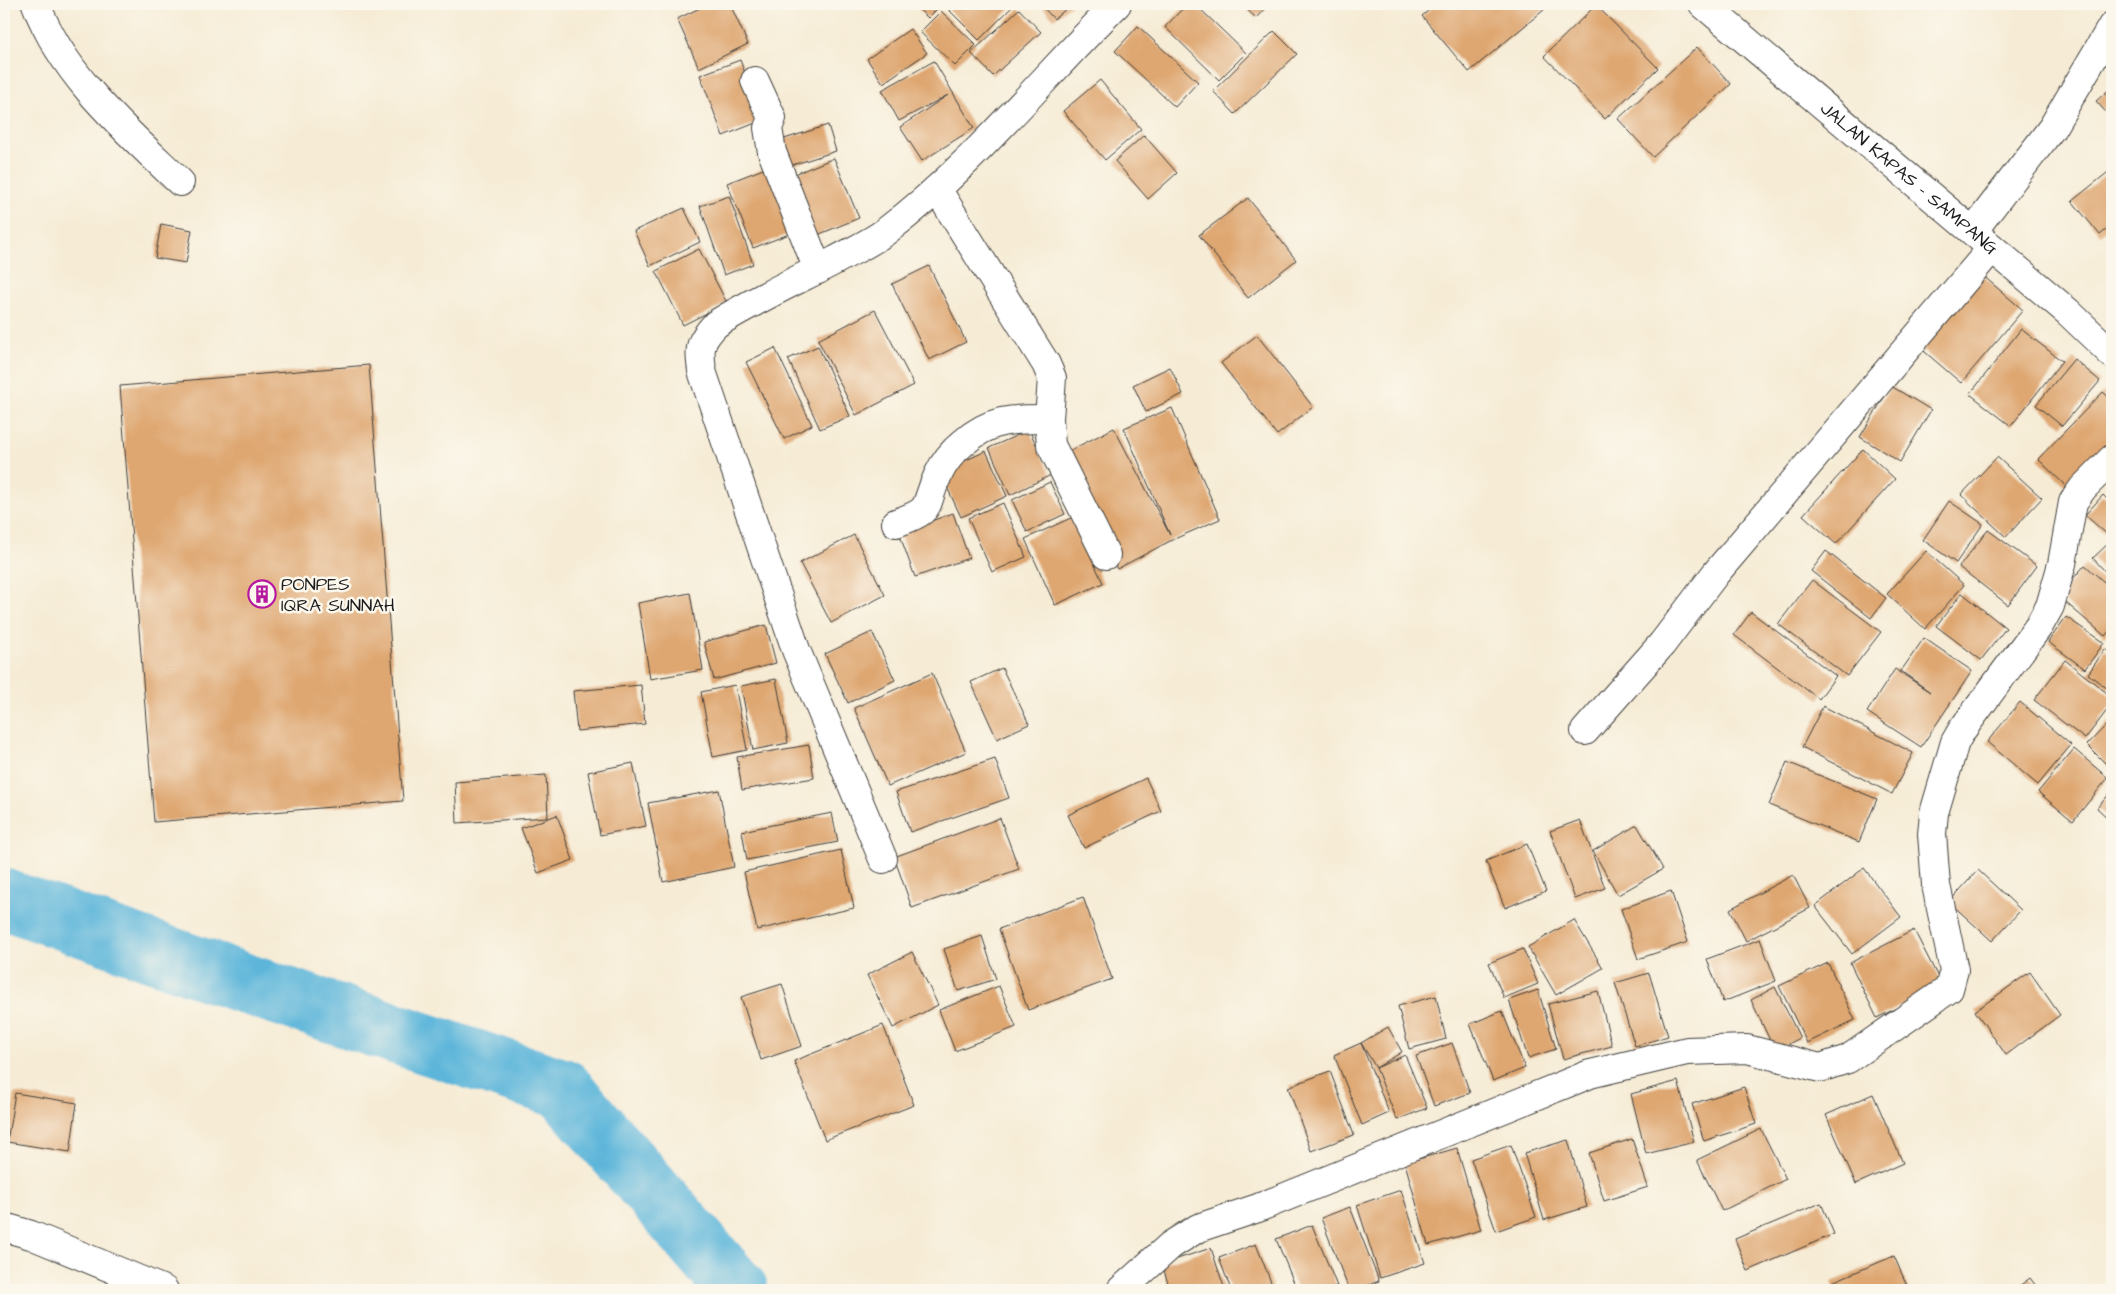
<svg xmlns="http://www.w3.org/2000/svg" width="2116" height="1294" font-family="'Architects Daughter',sans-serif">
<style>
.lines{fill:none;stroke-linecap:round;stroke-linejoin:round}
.river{stroke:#5db6da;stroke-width:61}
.building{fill:#dea670}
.minor-casing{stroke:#3d3b38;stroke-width:30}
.minor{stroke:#fff;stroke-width:28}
.labels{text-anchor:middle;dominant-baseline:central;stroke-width:5;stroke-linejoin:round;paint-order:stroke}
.street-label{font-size:18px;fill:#1c1c1c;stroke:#fbf7ec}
.poi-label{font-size:18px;fill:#1c1c1c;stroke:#fbf7ec;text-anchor:start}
</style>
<rect width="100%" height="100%" fill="#fbf7ec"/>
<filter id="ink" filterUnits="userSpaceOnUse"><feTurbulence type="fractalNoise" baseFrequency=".02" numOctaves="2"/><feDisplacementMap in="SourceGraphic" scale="10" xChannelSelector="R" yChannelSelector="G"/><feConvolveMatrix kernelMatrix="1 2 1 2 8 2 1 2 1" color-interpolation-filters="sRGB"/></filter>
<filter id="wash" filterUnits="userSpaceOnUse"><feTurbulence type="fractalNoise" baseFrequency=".0096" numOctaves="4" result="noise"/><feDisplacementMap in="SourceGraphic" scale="20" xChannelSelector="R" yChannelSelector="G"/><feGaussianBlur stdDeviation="1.12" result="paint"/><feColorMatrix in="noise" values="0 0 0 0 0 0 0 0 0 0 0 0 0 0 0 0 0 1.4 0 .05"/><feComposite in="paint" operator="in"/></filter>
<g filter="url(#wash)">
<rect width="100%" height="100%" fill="#f6ecd6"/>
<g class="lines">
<path class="river" d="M4,899L249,985L563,1089L738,1290"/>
</g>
<g id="blocks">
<path class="building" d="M708,4H730L748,44L699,68L677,19Z
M913,4H942L928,18Z
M947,4H1015L979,40L945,6Z
M1040,4H1072L1054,19Z
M1187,4H1195L1246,53L1219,80L1165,27Z
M1241,4H1269L1256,18Z
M1436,4H1551L1469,72L1422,16Z
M1596,5L1658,68L1605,119L1544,56Z
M1019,9L1041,32L993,76L971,53Z
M941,11L976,45L955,66L920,32Z
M1138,26L1198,82L1175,107L1115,51Z
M910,29L927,53L883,83L867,59Z
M1274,31L1297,54L1235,114L1213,91Z
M1697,47L1731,84L1653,157L1618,119Z
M740,60L763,120L723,136L700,75Z
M934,61L974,128L922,161L900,127L948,95L899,121L882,90Z
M1100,80L1141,129L1105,160L1063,111Z
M2112,87V119L2096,101Z
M828,125L836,151L786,167L778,141Z
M1144,135L1177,173L1148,199L1115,161Z
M834,158L859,218L815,236L790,176Z
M771,166L797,231L753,248L727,183Z
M2112,169V225L2100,235L2072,201Z
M729,196L753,264L724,275L700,206Z
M1248,198L1296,260L1248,298L1199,235Z
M684,208L700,242L650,266L634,231Z
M161,224L192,230L186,263L155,258Z
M699,249L727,303L683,325L656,271Z
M929,266L966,342L929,360L892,284Z
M1981,274L2023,310L1961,383L1918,346Z
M875,310L914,385L856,415L818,340Z
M2021,329L2062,361L2011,426L1970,394Z
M1257,335L1313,407L1277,435L1221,363Z
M818,346L850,416L820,429L788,359Z
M775,348L812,425L784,439L746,362Z
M2074,359L2100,381L2062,426L2036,405Z
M369,365L403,801L154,822L120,386Z
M1170,367L1183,394L1146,412L1133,385Z
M1891,386L1931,410L1900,462L1860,437Z
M2103,392L2112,400V456L2075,495L2038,459Z
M1172,408L1220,519L1172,540L1117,569L1059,456L1114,428L1170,535L1124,428Z
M1029,430L1051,475L1010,495L989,448Z
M1863,449L1895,479L1836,544L1803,515Z
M986,451L1007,496L961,517L940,472Z
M1997,457L2042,498L2006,537L1961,495Z
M1050,482L1065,514L1027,532L1012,500Z
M2103,495L2112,504V533L2109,536L2085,515Z
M1949,501L1983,524L1956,563L1923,540Z
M1003,503L1026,557L992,572L968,518Z
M953,513L969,558L915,577L899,533Z
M1073,517L1103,583L1055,605L1025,539Z
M1988,530L2037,566L2008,605L1959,567Z
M854,535L885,595L831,623L800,563Z
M2112,540V579L2093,558Z
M1826,551L1886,598L1871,618L1811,571Z
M1926,551L1964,585L1925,629L1887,594Z
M2085,565L2112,589V628L2105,636L2058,596Z
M1812,580L1881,632L1847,676L1778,624Z
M690,593L703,670L650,679L638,603Z
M1962,593L2006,628L1981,660L1936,626Z
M1751,612L1836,676L1819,699L1734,635Z
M2066,617L2104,643L2085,669L2048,642Z
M766,625L776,663L714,680L704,642Z
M872,632L895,680L848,703L825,654Z
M1924,638L1972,671L1921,747L1867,712L1895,669L1930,692L1901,671Z
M2105,649L2112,654V683L2108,689L2088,674Z
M2065,660L2112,697V704L2085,739L2034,700Z
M1002,668L1029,724L997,739L971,682Z
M932,673L966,752L888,786L854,708Z
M776,679L788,743L753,750L741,686Z
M641,685L645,724L577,731L573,691Z
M735,685L747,750L713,757L701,692Z
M2020,702L2071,745L2038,785L1987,742Z
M1823,706L1913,753L1892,794L1802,747Z
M2112,719V770L2087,745Z
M809,745L814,778L742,790L737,757Z
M2074,749L2108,778L2073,821L2038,792Z
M995,759L1009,798L910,832L896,792Z
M1787,762L1877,799L1859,842L1769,805Z
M633,763L646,826L600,835L588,772Z
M546,775L548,817L457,823L455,782Z
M1146,778L1161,811L1084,848L1068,815Z
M719,790L734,867L663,882L648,803Z
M2112,791V822L2097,808Z
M832,813L838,842L747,860L742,831Z
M557,815L573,860L538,873L521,828Z
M1000,818L1019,869L912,908L894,857Z
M1580,820L1605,888L1575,899L1550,831Z
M1637,825L1663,869L1618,895L1593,851Z
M1527,844L1546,891L1505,908L1486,861Z
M841,850L854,908L757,930L744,872Z
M1864,868L1901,917L1852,954L1815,906Z
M1978,870L2021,910L1992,941L1949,902Z
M1793,875L1810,908L1746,941L1730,909Z
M1671,891L1688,942L1638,959L1621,909Z
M1083,897L1112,979L1028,1010L999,929Z
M1574,920L1603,968L1556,995L1528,947Z
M1914,930L1942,985L1877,1018L1850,963Z
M982,936L996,979L958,991L944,949Z
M1760,939L1776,981L1723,1002L1707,959Z
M1523,949L1538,984L1504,998L1489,963Z
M912,952L938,1005L893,1028L867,975Z
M1828,963L1855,1020L1807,1043L1779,986Z
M2030,972L2060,1015L2006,1055L1975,1011Z
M1649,973L1668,1036L1635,1046L1615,983Z
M782,984L802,1046L761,1060L741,997Z
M999,986L1016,1027L955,1051L939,1010Z
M1775,987L1800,1038L1775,1051L1751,1000Z
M1538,990L1556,1049L1528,1058L1509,1000Z
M1598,991L1612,1046L1563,1059L1548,1004Z
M1436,996L1446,1039L1409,1049L1398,1006Z
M1502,1011L1525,1068L1493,1081L1470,1024Z
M883,1025L914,1105L825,1140L794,1061Z
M1388,1027L1402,1052L1376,1068L1361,1043Z
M1361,1043L1389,1113L1362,1125L1334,1055Z
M1452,1043L1470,1093L1434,1106L1416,1056Z
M1405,1055L1427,1108L1397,1120L1376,1068Z
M1330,1071L1354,1135L1311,1151L1288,1087Z
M1678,1081L1694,1142L1646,1154L1631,1094Z
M1744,1087L1756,1124L1704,1141L1692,1104Z
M15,1093L77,1103L70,1152L7,1142Z
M1873,1094L1903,1163L1856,1184L1826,1115Z
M1761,1129L1786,1179L1722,1211L1697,1160Z
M1632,1139L1648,1187L1604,1201L1589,1153Z
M1568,1140L1587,1207L1544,1220L1524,1153Z
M1511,1145L1536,1217L1496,1231L1471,1159Z
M1457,1148L1481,1230L1428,1245L1405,1163Z
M1401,1190L1425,1263L1380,1278L1357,1205Z
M1821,1203L1834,1234L1748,1271L1735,1239Z
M1350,1207L1379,1281L1356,1290H1349L1321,1218Z
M1312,1225L1337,1286L1326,1290H1297L1276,1239Z
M1256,1244L1274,1290H1231L1219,1258Z
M1211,1248L1225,1290H1170L1162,1264Z
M1894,1256L1909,1290H1835L1832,1282Z
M2030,1278L2039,1290H2014Z"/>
</g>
</g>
<g filter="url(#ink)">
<use href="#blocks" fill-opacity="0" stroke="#3d3b38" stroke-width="1"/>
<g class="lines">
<g class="minor-casing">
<g id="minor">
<path d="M36,4C63,76 126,130 180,182"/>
<path id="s1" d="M1703,4L2068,312L2112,354"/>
<path d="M755,81L772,118L768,128L772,152L818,270"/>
<path d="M937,189L1046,364L1052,378L1049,419L1051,445L1106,555"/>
<path d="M1973,231L2052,128L2112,26"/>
<path d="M896,523C936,509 922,508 938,475C944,462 952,452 963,443C992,418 1013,419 1049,419"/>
<path d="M1585,731L1662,644L1716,573L1992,248"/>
<path d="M883,859L796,650L702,371C699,347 699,342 716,324C754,300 796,281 836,260C852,251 870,243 885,232C973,166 1040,80 1117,4"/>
<path d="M4,1227L31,1235L164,1290"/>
<path d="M1121,1290L1171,1245L1198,1228L1258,1208L1590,1074L1687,1051L1747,1049L1820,1068L1848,1059L1949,989L1954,970L1936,885L1932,834L1934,813L1955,742L1962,730L2039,626L2050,606L2062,564L2073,502L2083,488L2112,459"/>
</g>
</g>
<use href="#minor" class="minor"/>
</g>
</g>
<defs>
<g id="building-ring" transform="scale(1.4375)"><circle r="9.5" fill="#fbf7ec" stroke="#b5179e" stroke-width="1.5"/><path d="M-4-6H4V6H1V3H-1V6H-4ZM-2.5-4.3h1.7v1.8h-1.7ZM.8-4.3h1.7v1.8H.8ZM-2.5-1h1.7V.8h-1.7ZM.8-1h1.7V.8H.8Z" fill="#b5179e"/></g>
</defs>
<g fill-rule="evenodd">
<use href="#building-ring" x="262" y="594"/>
</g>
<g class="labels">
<g class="street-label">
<text stroke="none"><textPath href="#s1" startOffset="270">JALAN KAPAS - SAMPANG</textPath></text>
</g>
<g class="poi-label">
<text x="281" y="584">PONPES<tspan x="281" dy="21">IQRA SUNNAH</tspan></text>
</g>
</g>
<rect width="2116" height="1294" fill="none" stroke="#fbf7ec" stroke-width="20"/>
</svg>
